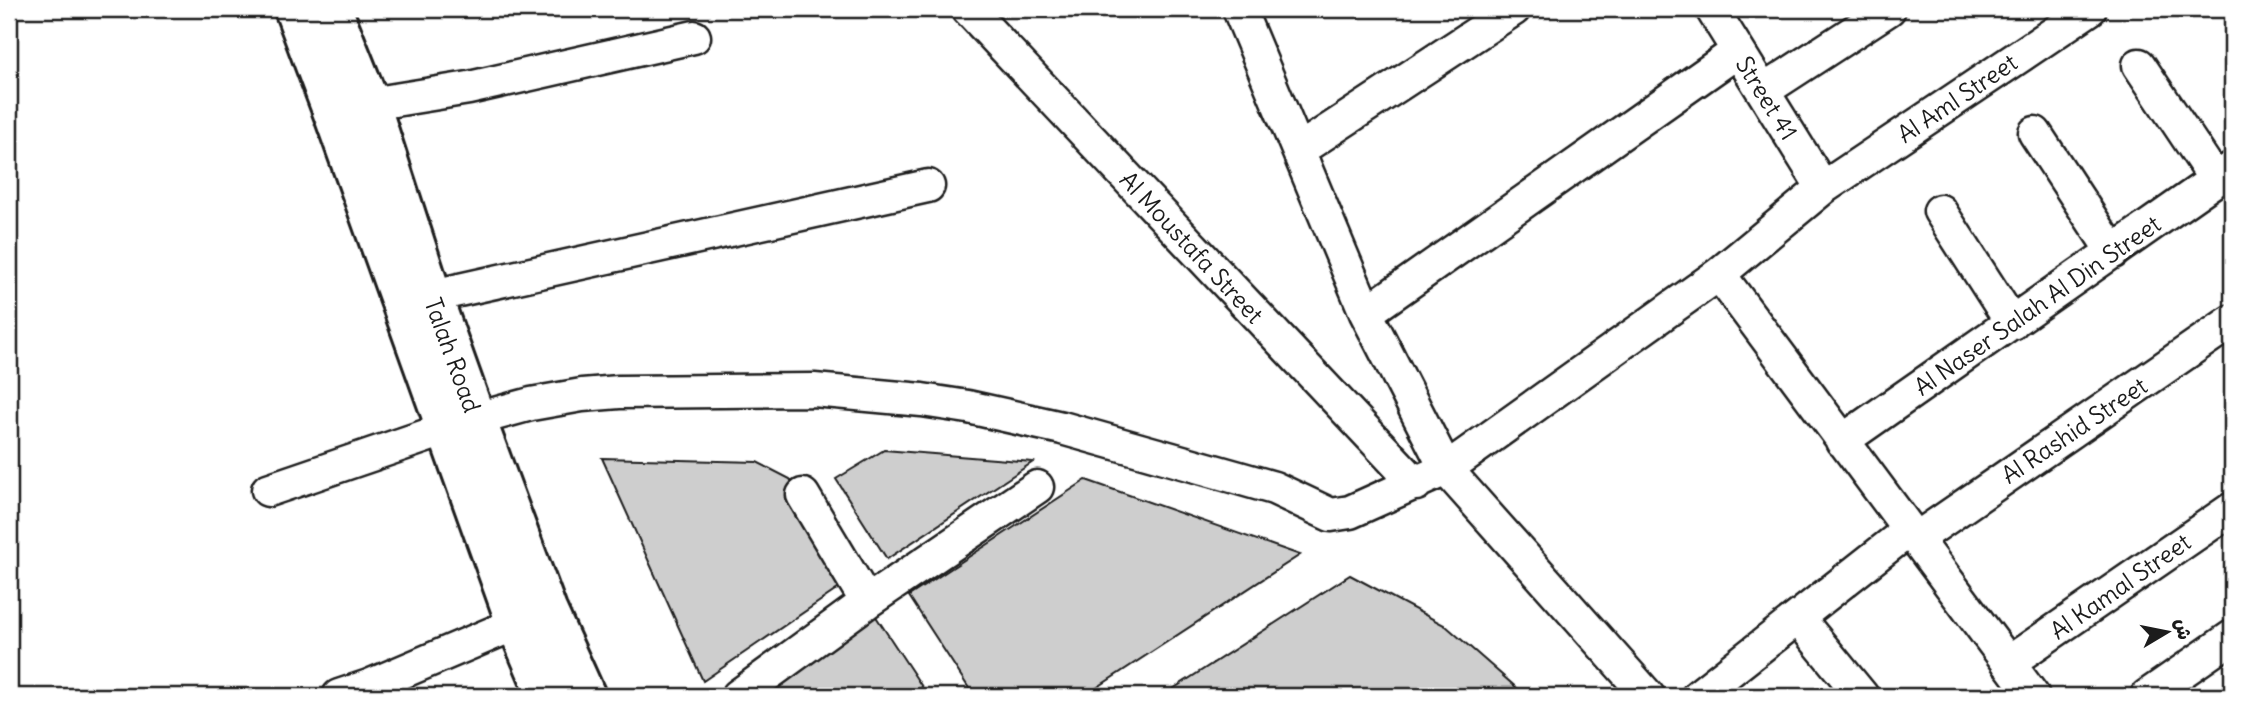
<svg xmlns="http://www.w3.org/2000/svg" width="2241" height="705" font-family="Delius,'Playpen Sans Arabic',sans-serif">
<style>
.building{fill:#cecece;stroke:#1c1c1c;stroke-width:2}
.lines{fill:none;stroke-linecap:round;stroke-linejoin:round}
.minor-casing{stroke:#1c1c1c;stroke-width:37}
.major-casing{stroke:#1c1c1c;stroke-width:44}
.minor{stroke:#fff;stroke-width:32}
.major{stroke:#fff;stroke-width:38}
.labels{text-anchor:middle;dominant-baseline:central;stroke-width:7;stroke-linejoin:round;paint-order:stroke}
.street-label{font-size:24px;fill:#1c1c1c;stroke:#fff}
</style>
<rect width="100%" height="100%" fill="#fff"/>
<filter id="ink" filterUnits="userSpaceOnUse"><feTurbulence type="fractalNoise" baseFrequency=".0143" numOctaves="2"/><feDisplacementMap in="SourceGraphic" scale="14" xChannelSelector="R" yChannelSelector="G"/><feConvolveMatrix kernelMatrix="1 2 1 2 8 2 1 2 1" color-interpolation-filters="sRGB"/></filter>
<g filter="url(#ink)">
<path class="building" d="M884,450L1033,462L887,559L836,479Z
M602,458L757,462L790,479L851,580L703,681Z
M1086,480L1300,555L1084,696H974L909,596Z
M1350,575L1446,626L1519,690L1510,696H1162Z
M875,615L928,696H761Z"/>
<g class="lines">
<g class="minor-casing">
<path id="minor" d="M968,9L1416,484
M1239,9L1366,313L1446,469L1648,696
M1712,9L1823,188
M2139,65L2216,180
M1763,91L1889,9
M370,104L469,88L694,37
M2035,133L2113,252
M1299,150L1514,9
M1940,211L2012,323
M1719,274L2033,696
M432,296L928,186
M1366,313L1738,51
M1842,441L2232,168
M268,490L476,419L531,404L582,395L619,392L814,390L922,400L968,407L1062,428L1239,478L1274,488L1331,515L1350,512L1446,469L1719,274L1823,188L2090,9
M803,495L867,602
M1916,539L2232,321
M1798,618L1862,696
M2008,663L2232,509
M339,696L369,686L536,615
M738,696L867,602L1037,487
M1698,696L1909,530
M2147,696L2232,637"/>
</g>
<g class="major-casing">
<path id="major" d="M294,9L333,113L516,623L547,696
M332,9L370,104L432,296L476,419L547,610L586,696"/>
</g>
<use href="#minor" class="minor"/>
<use href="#major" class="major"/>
</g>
</g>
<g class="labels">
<g class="street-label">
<text transform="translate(1767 98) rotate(58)">Street 41</text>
<text transform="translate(1957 98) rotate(-34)">Al Aml Street</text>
<text transform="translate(1192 247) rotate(47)">Al Moustafa Street</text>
<text transform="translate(2037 305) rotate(-35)">Al Naser Salah Al Din Street</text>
<text transform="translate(453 355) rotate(70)">Talah Road</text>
<text transform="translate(2074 430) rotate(-34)">Al Rashid Street</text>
<text transform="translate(2120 586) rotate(-35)">Al Kamal Street</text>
</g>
</g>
<rect width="2241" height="705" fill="none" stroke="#fff" stroke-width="35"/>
<rect x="18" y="18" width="2206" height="670" fill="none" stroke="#1c1c1c" stroke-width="2.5" filter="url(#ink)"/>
<g transform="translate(2167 632) rotate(80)" stroke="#ffffff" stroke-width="5" paint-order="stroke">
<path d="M0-5L12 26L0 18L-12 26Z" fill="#1c1c1c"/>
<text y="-10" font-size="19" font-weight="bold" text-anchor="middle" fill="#1c1c1c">ش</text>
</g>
</svg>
